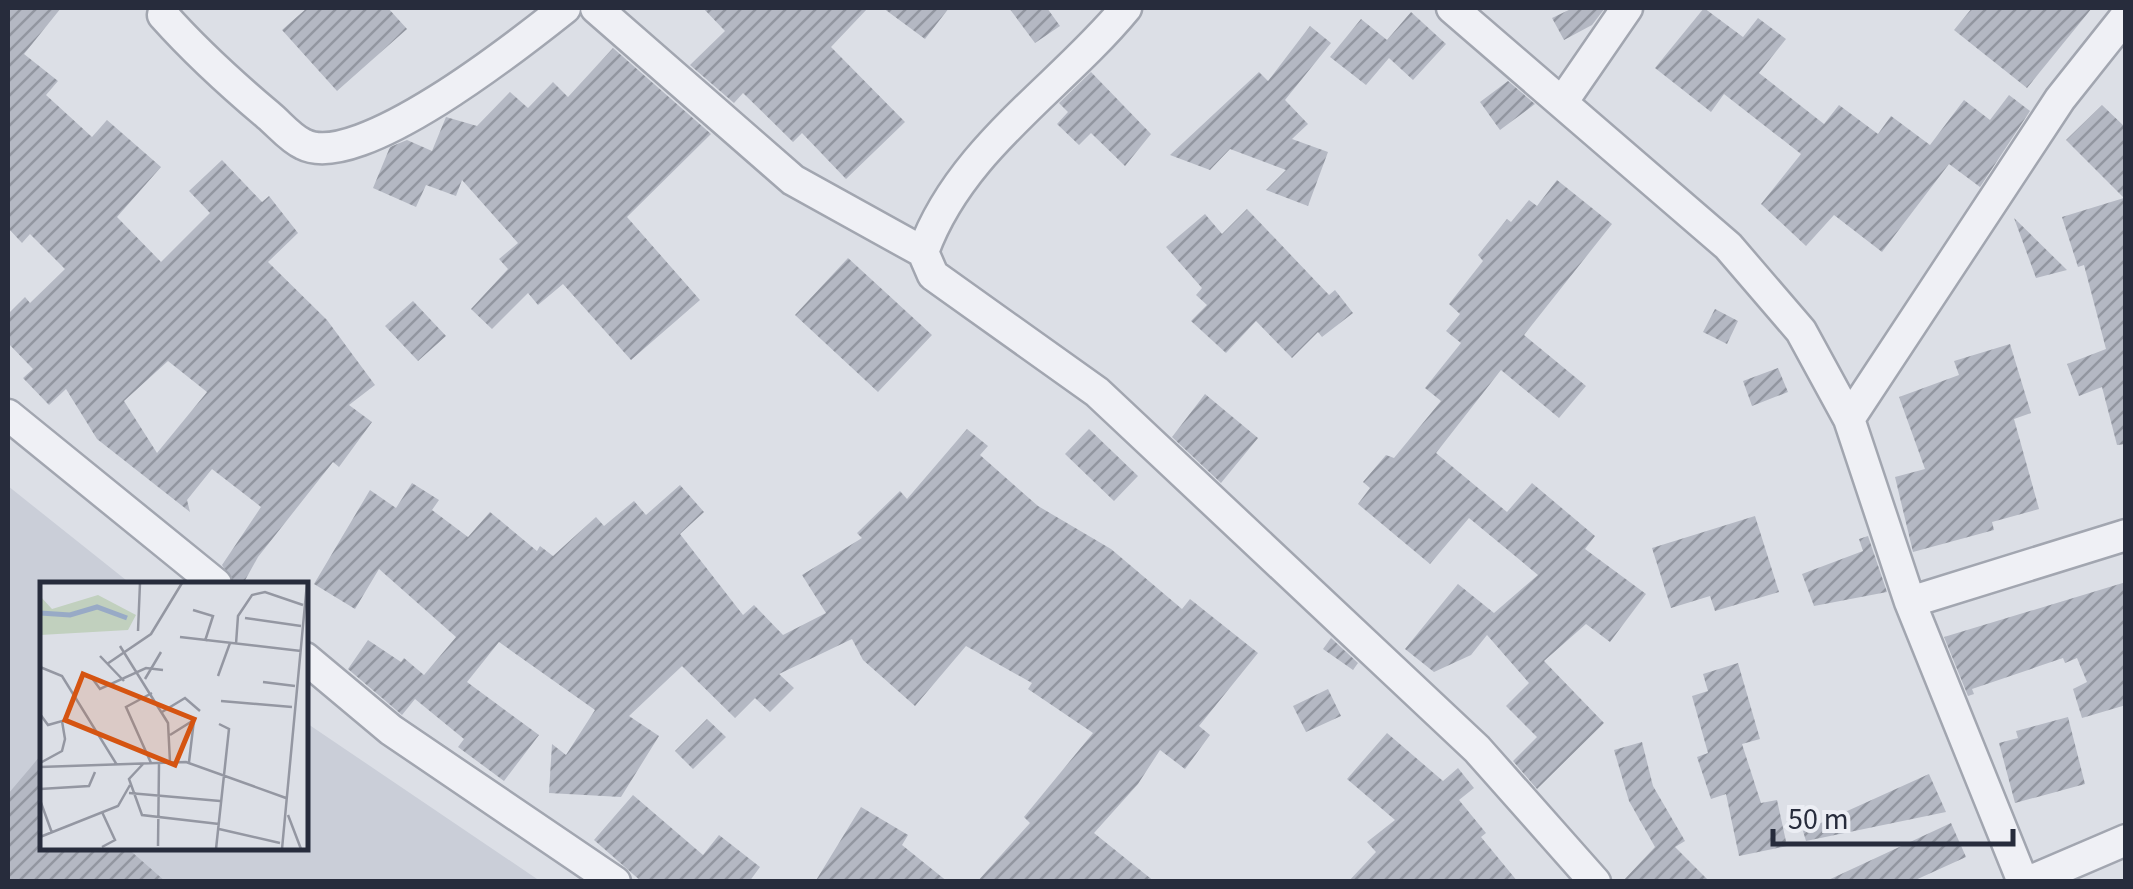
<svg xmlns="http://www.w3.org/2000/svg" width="2133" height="889" font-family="'Source Sans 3',sans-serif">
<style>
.built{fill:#caced8}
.building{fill:url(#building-hatch);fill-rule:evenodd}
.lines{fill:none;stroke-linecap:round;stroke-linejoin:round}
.street-casing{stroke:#a2a6b0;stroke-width:35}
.street{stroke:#eff0f5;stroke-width:30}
.inset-river{fill:none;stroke:#98aac6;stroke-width:5}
.inset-road{fill:none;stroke:#9497a2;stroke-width:2.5}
.view{fill:#d55411;fill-opacity:0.15;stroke:#d55411;stroke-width:5}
.inset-edge{fill:none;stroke:#272c3c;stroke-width:5}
</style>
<defs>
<pattern id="building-hatch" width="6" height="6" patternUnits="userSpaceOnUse" patternTransform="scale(2.5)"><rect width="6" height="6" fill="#b4b8c3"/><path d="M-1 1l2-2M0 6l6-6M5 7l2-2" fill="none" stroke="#9296a0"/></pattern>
</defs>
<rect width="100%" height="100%" fill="#dcdfe6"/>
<path class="built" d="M8,486L131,584H42V846H305V722L540,881H8Z"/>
<path class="building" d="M8,8H61L24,54L58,81L46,95L92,137L107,120L161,167L117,217L161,262L210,213L189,191L222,160L262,202L269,196L298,233L268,262L327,320L375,385L349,405L372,422L339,467L333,462L258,557L243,584H234L222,565L261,507L212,469L187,500L190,512L97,439L66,389L49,405L23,378L33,369L8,343V314L25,297L30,303L65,269L30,234L22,243L8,228ZM168,361L207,392L157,453L124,401Z
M307,8H388L407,29L337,91L282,30Z
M703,8H868L831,47L905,122L846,179L802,133L793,142L743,93L734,103L690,65L725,31Z
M883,8H949L925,39Z
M1009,8H1047L1060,26L1035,43Z
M1573,8H1605L1592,25L1564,40L1552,18Z
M1704,8L1743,37L1758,18L1786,39L1759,73L1824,124L1839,105L1878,134L1891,116L1930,145L1964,100L1990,120L2009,95L2030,111L1980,187L1949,164L1882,252L1834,215L1806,246L1761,204L1801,154L1724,94L1711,112L1655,68Z
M1972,8H2092L2027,88L1954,30Z
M1411,12L1446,44L1413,80L1389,58L1366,85L1330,57L1361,19L1387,40Z
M1310,26L1331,43L1285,100L1308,124L1292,139L1328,152L1308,206L1266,190L1286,170L1230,149L1210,170L1170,155L1259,72L1268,81Z
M613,48L711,134L627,217L700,300L631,360L563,284L538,305L528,293L492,329L471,309L508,269L499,259L518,243L462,180L456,196L426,185L416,207L373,188L390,147L407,140L432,151L446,117L477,126L510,92L528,108L553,82L568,97Z
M1091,72L1151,134L1125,166L1091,133L1079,145L1057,124L1068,112L1059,103Z
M1508,81L1535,104L1500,130L1480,102Z
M2102,105L2126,128V444L2117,445L2102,387L2079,396L2067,364L2106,349L2084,265L2078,267L2062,217L2124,198L2066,140Z
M1557,180L1612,224L1524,335L1586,386L1559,418L1501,370L1436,453L1507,512L1532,483L1595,536L1585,549L1646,594L1610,642L1586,624L1544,661L1604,723L1537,789L1513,761L1537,737L1506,706L1529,683L1487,635L1471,655L1434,672L1405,649L1458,584L1494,613L1538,575L1469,518L1430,564L1358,504L1370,488L1363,482L1386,455L1394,458L1441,401L1425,388L1461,343L1446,331L1460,314L1449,304L1483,261L1478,255L1507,219L1511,222L1529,200L1537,206Z
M1247,209L1329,295L1335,290L1353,313L1322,337L1318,332L1292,358L1256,321L1226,353L1191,321L1207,305L1196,295L1202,288L1166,247L1205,214L1222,234Z
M2014,218L2067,270L2036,278Z
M848,258L932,335L878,392L795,315Z
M413,301L446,336L418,361L385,326Z
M1715,309L1738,321L1727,344L1703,332Z
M2010,344L2031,413L2014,419L2039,509L1992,522L1994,530L1913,552L1895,477L1925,469L1899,397L1959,375L1954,361Z
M1778,368L1788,392L1752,406L1743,381Z
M1205,394L1258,438L1221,483L1172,437Z
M967,429L988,446L980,455L1038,506L1111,549L1182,609L1190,599L1258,653L1199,726L1210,735L1185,769L1160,750L1138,784L1094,833L1155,882H977L1030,823L1024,817L1093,733L1028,689L1032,683L966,646L915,706L863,660L852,639L779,674L794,688L770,712L755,698L735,718L682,666L629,716L659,736L621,797L549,793L552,744L566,755L595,710L499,642L467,682L539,735L504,781L458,747L464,739L415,699L402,715L348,669L368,640L401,662L404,658L424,675L456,637L379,569L355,609L314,584L370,490L396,508L412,483L439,500L432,510L468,537L490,512L537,551L540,546L553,556L596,517L604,526L634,501L646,515L680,485L704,512L680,534L743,615L754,605L783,635L826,613L802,575L862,538L857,533L900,491L907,499Z
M1089,429L1138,476L1114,501L1065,454Z
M1755,516L1779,592L1715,611L1710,596L1671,608L1652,548Z
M1868,536L1887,592L1814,606L1802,574L1863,551L1859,539Z
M2126,582V705L2082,718L2073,689L2087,682L2077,658L2065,663L2063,658L1972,689L1974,694L1968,696L1944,637Z
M1331,638L1358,663L1353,670L1323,649Z
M1738,663L1760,739L1742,744L1761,803L1777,800L1787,846L1739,856L1726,794L1711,799L1697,757L1708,753L1692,696L1708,691L1703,674Z
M1328,689L1341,716L1306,732L1293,706Z
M2068,717L2085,784L2015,803L1999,743L2018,738L2016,731Z
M707,719L726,737L693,769L675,751Z
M1387,733L1443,781L1458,768L1474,788L1459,800L1486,833L1481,837L1518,882H1348L1376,852L1367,842L1395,820L1347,779Z
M1642,742L1653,786L1685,841L1675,847L1710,882H1622L1655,847L1629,801L1614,750Z
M42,754V846H125L166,882H8V794Z
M1929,774L1946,812L1806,841L1803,831Z
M633,795L703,855L719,835L760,867L749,882H642L594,840Z
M861,807L908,835L902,845L948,882H815Z
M1951,823L1966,857L1911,882H1824Z"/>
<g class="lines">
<g class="street-casing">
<path id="street" d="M596,8L793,180L923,252
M1126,8C1059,89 960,149 923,252L933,275L1097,392L1477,749L1595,882
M1452,8L1728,246L1801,331L1849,419L1910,602L2023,882
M163,15C196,52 230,83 268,115C279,124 290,138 303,144C358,173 521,43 565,8
M1563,101L1627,8
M8,415L216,584
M1849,419L2060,99L2126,16
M1910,602L2126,535
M305,658L391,730L615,882
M2028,882L2126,840"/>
</g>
<use href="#street" class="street"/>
</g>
<g transform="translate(40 582)">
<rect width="268" height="268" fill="#dcdfe6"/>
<path d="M58,13L96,33L88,48L0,53V14L12,27Z" fill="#c1d0be"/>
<path class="inset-river" d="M0,31L30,33L57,25L87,36"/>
<path class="inset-road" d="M153,28L173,34L165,59M205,36L261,44M98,49L100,1M140,55L261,69M196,62L198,34L212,13L225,10L263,23M80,64L128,141L130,180M60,74L84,99M67,82L111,52L142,1M0,85L22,94L77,183M178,94L190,61M52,96L60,107L106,86L123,88M105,97L121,70M223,100L255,104M181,119L252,125M122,130L145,116L160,129M0,132L8,143L22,139L25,157L22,169L0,181M130,153L154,138L149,180M111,181L86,125L112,111M103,182L89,197L102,233L179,242M0,185L146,180L246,216M0,207L49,204L55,190M89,211L180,219M0,218L12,251M248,233L261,267M179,247L240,261M0,255L78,224L90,203M118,264L119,182M62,265L75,258L62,230M176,267L189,147L179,142M242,267L267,1"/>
<path class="view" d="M43,92L154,137L135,183L25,138Z"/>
<rect width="268" height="268" class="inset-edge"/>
</g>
<rect width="2133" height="889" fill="none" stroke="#272c3c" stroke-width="20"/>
<path d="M1773 829v15h240v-15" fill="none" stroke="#272c3c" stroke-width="5"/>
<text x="1788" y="829" font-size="30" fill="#272c3c" stroke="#eceef4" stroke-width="8" paint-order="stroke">50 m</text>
</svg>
